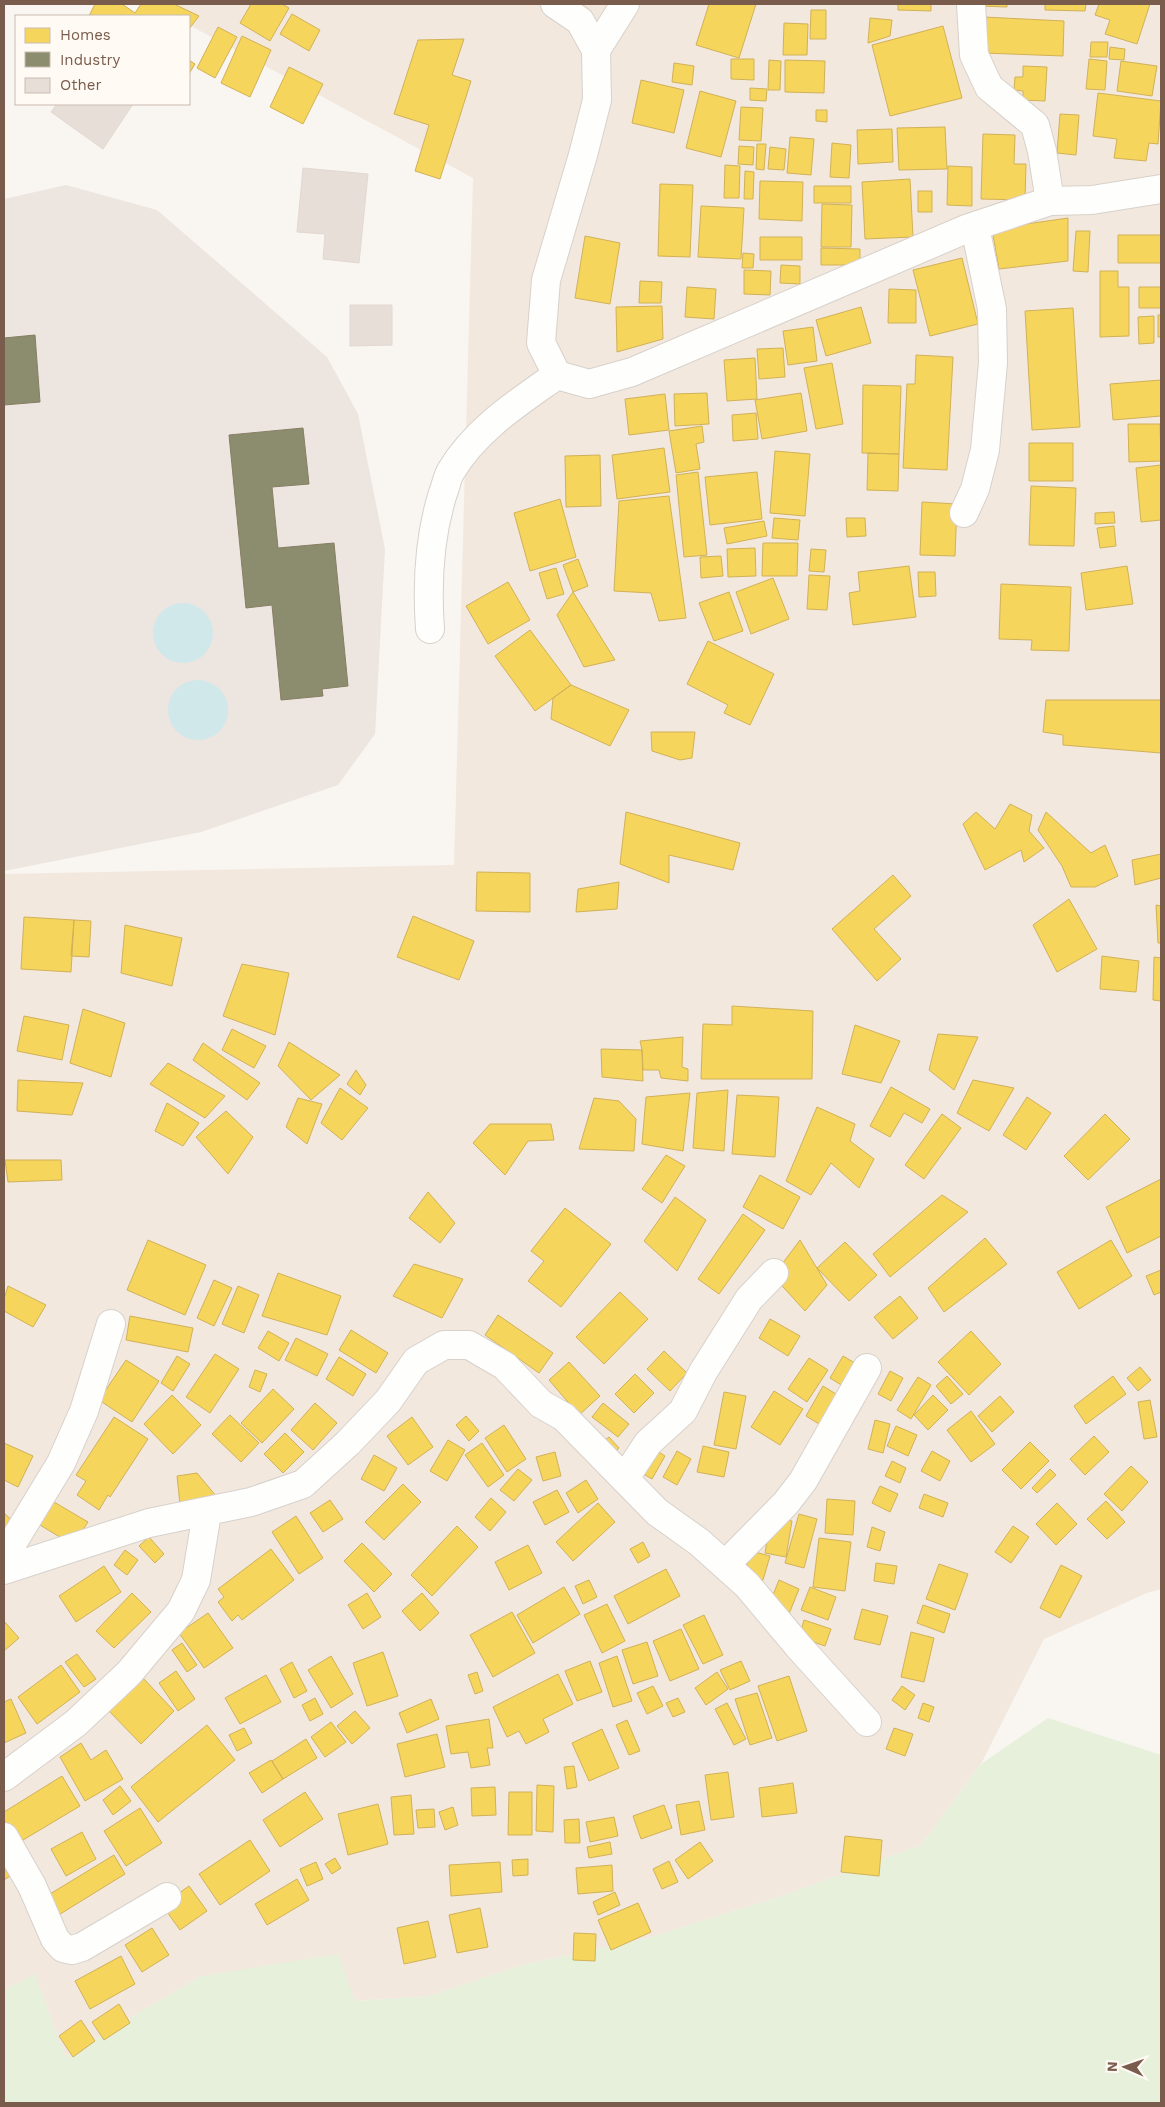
<svg xmlns="http://www.w3.org/2000/svg" width="1165" height="2107" font-family="'Work Sans',sans-serif">
<style>
.residential{fill:#f2e8de}
.industrial{fill:#ede5e0}
.green{fill:#e7f0db}
.water{fill:#d0e8ea}
.homes{fill:#f6d55c;stroke:#d1b158}
.industry{fill:#8c8c6e;stroke:#877e64}
.building{fill:#e6ded7;stroke:#e2d8d2}
.lines{fill:none;stroke-linecap:round;stroke-linejoin:round}
.minor-casing{stroke:#d7d1cb;stroke-width:30}
.minor{stroke:#fefefd;stroke-width:28}
</style>
<rect width="100%" height="100%" fill="#f9f5f0"/>
<path class="residential" d="M149,4H1161V1589L1147,1593L1044,1639L981,1764L921,1845L785,1895L648,1938L522,1965L430,1996L354,2001L201,1976L65,2057L35,1975L4,1990V874L454,865L473,178L189,25V16H172Z"/>
<path class="industrial" d="M66,185L157,210L327,357L358,414L385,549L375,734L338,785L201,832L4,871V199Z"/>
<path class="green" d="M1048,1718L1161,1755V2103H4V1990L35,1974L65,2057L201,1976L338,1954L355,2001L430,1996L522,1965L648,1938L785,1895L921,1845L981,1764Z"/>
<path class="water" d="M153 633a30 30 0 1 1 60 0a30 30 0 1 1-60 0Z
M168 710a30 30 0 1 1 60 0a30 30 0 1 1-60 0Z"/>
<path class="homes" d="M95,4H122L135,13L141,4H174L199,16L189,29V16H89Z
M251,4H282L289,8L270,41L240,23Z
M709,4H756L739,58L696,45Z
M898,4H931V11L898,10Z
M980,4H1007V7L980,6Z
M1045,4H1086L1085,11L1045,10Z
M1099,4H1150L1137,44L1105,34L1110,20L1095,15Z
M811,10H826V39H810Z
M292,14L320,30L309,51L280,34Z
M984,17L1064,21L1063,56L983,53Z
M870,18L892,20L890,36L868,43Z
M784,23L808,24L807,55H783Z
M943,26L962,98L890,116L872,45Z
M218,27L237,37L215,78L197,68Z
M242,36L271,50L250,97L221,83Z
M464,39L452,75L471,81L440,179L415,171L429,125L394,114L418,40Z
M1091,42H1108L1107,57H1090Z
M1110,47L1125,49L1124,60L1109,59Z
M731,59H754V80L731,79Z
M1089,59L1107,61L1105,90L1086,89Z
M189,60L195,64L189,74Z
M769,60L781,61L780,90H768Z
M785,60L825,61L824,93L785,92Z
M1121,61L1157,66L1152,96L1117,91Z
M674,63L694,66L692,85L672,82Z
M1023,66L1047,67L1045,101L1023,100V91L1014,90L1015,77H1023Z
M289,67L323,84L303,124L270,107Z
M641,80L684,90L674,133L632,123Z
M750,88L767,89L766,101L750,100Z
M700,91L736,101L721,157L686,148Z
M1098,93L1161,101L1158,144L1149,143L1146,161L1114,158L1117,139L1093,136Z
M741,107L763,108L761,141L739,140Z
M816,110H827V122L816,121Z
M1060,114L1079,115L1076,155L1057,153Z
M945,127L947,169L899,170L897,128Z
M892,129L893,162L858,164L857,130Z
M983,134L1015,135L1014,164H1026L1025,200L981,199Z
M790,137L814,139L811,175L787,173Z
M832,143L851,145L849,178L830,177Z
M757,144H766L764,170L756,169Z
M739,146L754,147L753,165L738,164Z
M770,147L786,149L784,170L768,169Z
M725,165L740,166L739,198H724Z
M948,166L972,167V206L947,205Z
M745,171L754,172L753,199H744Z
M910,179L913,237L865,239L862,182Z
M760,181L803,182L802,221L759,219Z
M660,184L693,185L690,257L658,256Z
M814,186H851V203H814Z
M918,191H932V212H918Z
M822,204L852,205L851,247H821Z
M701,206L744,208L741,259L698,257Z
M1068,218V261L999,269L992,229Z
M1076,231H1090L1088,272L1073,271Z
M1118,235H1161V263H1118Z
M585,236L620,243L610,304L575,298Z
M760,237H802V260H760Z
M821,248L860,249V265H821Z
M743,253L754,254L753,268H742Z
M962,258L978,324L930,336L913,270Z
M781,265L800,266V284L780,283Z
M744,270L771,271L770,295L744,294Z
M1100,271H1118V287H1129V336L1100,337Z
M640,281L662,282L661,303H639Z
M687,287L716,289L714,319L685,317Z
M1139,287H1161V308H1139Z
M889,289L916,290V323H888Z
M662,306L663,339L617,352L616,307Z
M861,307L871,343L826,356L816,320Z
M1073,308L1080,427L1032,430L1025,311Z
M1158,315H1161V337H1158Z
M1154,316V343L1139,344L1138,317Z
M813,327L817,361L788,365L783,331Z
M783,348L785,377L759,379L757,349Z
M916,355L953,357L947,470L903,468L907,384H915Z
M755,358L757,399L727,401L724,360Z
M832,363L843,424L816,429L804,368Z
M1161,380V416L1113,420L1110,384Z
M863,385L901,386L899,454L862,453Z
M707,393L709,424L675,426L674,394Z
M801,393L807,431L762,439L755,400Z
M665,394L669,430L629,435L625,399Z
M756,413L758,439L733,441L732,415Z
M1128,424H1160L1161,461L1129,462Z
M702,426L704,442L696,444L700,469L676,473L669,431Z
M1029,443H1073V481H1029Z
M664,448L670,492L617,499L612,455Z
M775,451L810,454L805,516L770,513Z
M868,453L899,454L898,491L867,490Z
M600,455L601,506L566,507L565,456Z
M1161,465V520L1141,522L1136,468Z
M698,472L707,555L684,557L676,475Z
M757,472L762,519L710,525L705,477Z
M1031,486L1076,488L1074,546L1029,545Z
M669,496L686,618L659,621L651,593L614,591L619,501Z
M560,499L576,557L530,571L514,513Z
M922,502L957,504L955,556L920,555Z
M1114,512L1115,523L1095,524V513Z
M774,518L800,520L798,540L772,538Z
M846,518H865L866,536L847,537Z
M764,521L767,536L727,544L724,528Z
M1114,526L1116,546L1100,548L1097,528Z
M763,543H798L797,576H762Z
M755,548L756,576L728,577L727,549Z
M811,549L826,550L824,572L809,571Z
M721,556L723,576L701,578L700,557Z
M578,559L588,586L573,592L563,565Z
M909,566L916,617L853,625L849,593L860,591L858,572Z
M1127,566L1133,604L1086,610L1081,573Z
M556,568L564,594L547,599L539,573Z
M918,572H935L936,596L919,597Z
M809,575L830,576L827,610L807,609Z
M773,578L789,619L751,634L736,592Z
M508,582L530,620L488,644L466,606Z
M1001,584L1071,587L1069,651L1031,650L1032,640L999,639Z
M573,592L615,660L584,667L557,615Z
M729,592L743,631L714,641L699,603Z
M530,630L571,685L535,711L495,656Z
M708,641L774,674L750,725L724,713L728,705L687,684Z
M571,685L629,710L610,746L551,719L553,698Z
M1046,700H1161V753L1063,745V735L1043,732Z
M651,732H695L692,758L680,760L652,751Z
M1010,804L1032,815L1029,831L1044,848L1024,862L1021,850L985,870L963,824L976,812L995,829Z
M626,812L740,843L733,870L669,855V883L620,864Z
M1046,812L1091,853L1105,845L1118,876L1095,887H1071L1062,866L1038,830Z
M1161,854V878L1135,885L1132,860Z
M477,872L530,873V912L476,911Z
M893,875L911,896L874,929L901,959L877,981L832,929Z
M619,882L617,909L576,912L578,889Z
M1069,899L1097,949L1057,972L1033,925Z
M1156,905L1161,906V943H1158Z
M413,916L474,941L459,980L397,957Z
M24,917L74,920L71,972L21,969Z
M74,920L91,921L89,957L71,956Z
M125,925L182,938L172,986L121,973Z
M1102,956L1139,961L1136,992L1100,989Z
M1154,957L1161,958V1001L1153,1000Z
M242,964L289,973L275,1035L223,1016Z
M732,1006L813,1011L812,1079H701L703,1024L732,1025Z
M83,1009L125,1023L111,1077L70,1063Z
M24,1016L69,1025L62,1060L17,1051Z
M855,1025L900,1041L881,1083L842,1074Z
M232,1029L266,1046L254,1068L222,1050Z
M938,1034L978,1037L954,1090L929,1070Z
M683,1037L682,1067L688,1069V1081L661,1078L659,1070H643L642,1050L640,1041Z
M289,1042L340,1075L311,1100L278,1066Z
M203,1043L260,1083L247,1100L193,1060Z
M601,1049L642,1050L643,1081L602,1077Z
M168,1063L225,1096L205,1118L150,1084Z
M356,1070L366,1085L360,1095L347,1084Z
M18,1080L83,1083L72,1115L17,1111Z
M973,1080L1014,1088L989,1131L957,1113Z
M891,1087L930,1109L922,1123L904,1113L890,1137L870,1126Z
M340,1088L368,1108L342,1140L321,1123Z
M728,1090L724,1151L693,1148L697,1093Z
M690,1093L683,1151L642,1144L646,1097Z
M737,1095L779,1097L775,1157L732,1154Z
M1027,1097L1051,1113L1026,1150L1003,1135Z
M298,1098L322,1104L307,1144L286,1127Z
M594,1098L619,1101L636,1119L634,1151L579,1149Z
M167,1103L199,1123L183,1146L155,1131Z
M817,1107L855,1124L850,1141L874,1159L859,1188L831,1163L811,1195L786,1181Z
M226,1111L253,1137L228,1174L196,1137Z
M942,1114L961,1128L924,1179L905,1165Z
M1105,1114L1130,1139L1088,1180L1064,1156Z
M490,1124H551L554,1140L528,1141L505,1175L473,1143Z
M666,1155L685,1166L662,1203L642,1189Z
M5,1160H61L62,1180L8,1182Z
M760,1175L800,1197L783,1229L743,1207Z
M1161,1179V1236L1127,1253L1106,1207Z
M428,1192L455,1223L440,1243L409,1218Z
M942,1195L968,1212L890,1277L873,1254Z
M675,1197L706,1220L677,1271L644,1241Z
M565,1208L611,1244L561,1307L528,1281L544,1261L531,1251Z
M743,1214L765,1230L719,1294L698,1279Z
M985,1238L1007,1264L944,1312L928,1288Z
M148,1240L206,1265L185,1315L127,1290Z
M800,1240L827,1285L805,1311L773,1276Z
M1111,1240L1132,1276L1079,1309L1057,1272Z
M845,1242L877,1275L849,1301L817,1268Z
M414,1264L463,1279L442,1318L393,1296Z
M1161,1270V1292L1154,1295L1146,1276Z
M278,1273L341,1296L327,1335L262,1316Z
M214,1280L232,1288L214,1326L197,1318Z
M8,1286L46,1305L33,1327L4,1311V1299Z
M238,1286L259,1295L244,1333L222,1324Z
M620,1292L648,1319L604,1364L576,1337Z
M900,1296L918,1318L893,1339L874,1317Z
M498,1315L553,1353L539,1373L485,1335Z
M130,1316L193,1328L188,1352L126,1340Z
M770,1319L800,1336L788,1356L759,1338Z
M351,1330L388,1353L376,1373L339,1350Z
M268,1331L289,1343L279,1361L258,1348Z
M971,1331L1001,1364L969,1395L938,1362Z
M296,1338L328,1354L317,1376L285,1360Z
M664,1351L687,1373L670,1391L647,1369Z
M215,1354L239,1369L210,1413L186,1397Z
M177,1356L190,1364L173,1391L161,1383Z
M843,1356L865,1369L851,1391L830,1378Z
M339,1357L366,1374L353,1396L326,1379Z
M809,1358L828,1370L807,1402L788,1389Z
M126,1360L159,1381L132,1422L99,1400Z
M569,1362L600,1396L579,1415L549,1380Z
M1140,1367L1151,1380L1138,1391L1127,1378Z
M255,1370L267,1374L260,1392L249,1387Z
M890,1371L903,1378L891,1401L878,1394Z
M635,1374L654,1393L634,1413L615,1394Z
M947,1376L963,1394L951,1404L936,1386Z
M1113,1376L1126,1394L1086,1424L1074,1406Z
M918,1377L931,1385L911,1419L897,1410Z
M823,1386L844,1399L827,1429L806,1416Z
M273,1389L294,1409L262,1443L241,1423Z
M774,1391L803,1409L780,1445L751,1427Z
M724,1392L746,1396L736,1449L714,1445Z
M172,1395L201,1425L173,1454L144,1424Z
M933,1395L948,1410L928,1430L914,1415Z
M1000,1396L1014,1412L992,1432L978,1416Z
M1150,1400L1157,1437L1144,1439L1138,1402Z
M315,1403L337,1423L313,1450L291,1430Z
M603,1403L629,1424L618,1437L592,1417Z
M971,1411L995,1444L971,1462L947,1430Z
M230,1415L259,1443L241,1462L212,1434Z
M466,1416L479,1431L469,1441L456,1425Z
M114,1417L148,1439L110,1497L108,1495L99,1510L77,1495L86,1481L76,1475Z
M412,1417L433,1447L408,1465L387,1436Z
M875,1420L890,1424L883,1453L868,1449Z
M504,1425L526,1459L507,1472L485,1438Z
M896,1426L917,1435L908,1456L887,1446Z
M285,1433L304,1452L283,1473L264,1454Z
M1094,1436L1109,1452L1085,1475L1070,1459Z
M609,1437L619,1448L608,1458L598,1446Z
M448,1440L465,1450L447,1481L430,1471Z
M1030,1442L1049,1461L1021,1489L1002,1470Z
M4,1443L33,1456L18,1487L4,1480Z
M482,1443L504,1475L488,1487L465,1455Z
M703,1446L729,1452L724,1477L697,1472Z
M654,1449L665,1456L652,1479L640,1472Z
M677,1451L691,1459L677,1485L663,1477Z
M932,1451L950,1461L940,1481L921,1471Z
M555,1452L561,1476L543,1481L536,1457Z
M374,1455L397,1468L384,1491L361,1479Z
M892,1461L906,1468L900,1483L885,1476Z
M1131,1466L1148,1482L1122,1511L1104,1494Z
M518,1469L532,1480L514,1501L500,1490Z
M1050,1469L1056,1475L1037,1493L1032,1488Z
M197,1473L216,1496L180,1504L177,1476Z
M586,1480L598,1499L578,1513L566,1493Z
M403,1484L421,1502L384,1540L365,1522Z
M880,1486L898,1494L890,1512L872,1503Z
M557,1490L569,1512L545,1525L533,1502Z
M924,1494L948,1503L943,1517L919,1508Z
M491,1498L506,1512L490,1531L475,1517Z
M827,1499L855,1501L853,1535L825,1533Z
M330,1500L343,1519L323,1532L310,1513Z
M1106,1501L1125,1522L1107,1539L1087,1519Z
M54,1502L88,1522L73,1545L40,1525Z
M598,1503L615,1522L573,1561L556,1542Z
M1057,1503L1077,1524L1056,1545L1036,1524Z
M4,1513L16,1524L4,1539Z
M799,1514L817,1519L804,1568L785,1563Z
M296,1516L323,1558L299,1574L272,1532Z
M771,1518L792,1521L786,1557L765,1553Z
M457,1526L478,1547L432,1596L411,1575Z
M1013,1526L1029,1537L1011,1563L995,1552Z
M872,1527L885,1532L880,1551L867,1547Z
M149,1537L164,1554L155,1563L139,1546Z
M819,1538L851,1542L845,1591L813,1587Z
M643,1542L650,1556L638,1563L630,1549Z
M362,1543L392,1574L374,1592L344,1561Z
M528,1545L542,1573L509,1590L495,1562Z
M271,1549L294,1580L242,1620L238,1615L232,1621L218,1602L224,1597L218,1589Z
M125,1550L138,1560L127,1575L114,1565Z
M751,1551L770,1556L763,1580L744,1575Z
M876,1563L897,1566L894,1584L874,1581Z
M939,1564L968,1574L955,1610L926,1599Z
M1061,1565L1082,1576L1060,1618L1040,1608Z
M104,1566L121,1592L76,1622L59,1596Z
M666,1569L680,1596L628,1624L614,1596Z
M589,1580L597,1597L583,1604L575,1586Z
M779,1580L799,1589L789,1614L769,1605Z
M564,1587L580,1614L533,1643L517,1615Z
M810,1587L836,1597L828,1620L801,1610Z
M132,1593L151,1612L114,1648L96,1631Z
M367,1593L381,1617L363,1629L348,1605Z
M422,1593L439,1613L420,1631L402,1611Z
M607,1604L625,1641L602,1653L584,1615Z
M923,1605L950,1614L944,1633L917,1623Z
M862,1609L888,1616L880,1645L854,1639Z
M512,1612L535,1653L493,1677L470,1635Z
M208,1613L233,1648L204,1668L179,1633Z
M704,1615L723,1655L703,1664L683,1625Z
M804,1620L831,1629L825,1646L799,1637Z
M4,1621L19,1638L4,1651Z
M681,1629L699,1669L670,1681L653,1641Z
M911,1632L934,1638L924,1682L901,1677Z
M647,1642L658,1676L633,1684L622,1650Z
M182,1643L197,1665L187,1672L172,1650Z
M383,1652L398,1696L367,1706L353,1663Z
M77,1654L96,1679L84,1687L65,1662Z
M331,1656L353,1694L331,1708L308,1670Z
M617,1656L632,1701L613,1707L599,1663Z
M590,1661L602,1692L577,1701L565,1671Z
M741,1661L750,1681L730,1690L720,1670Z
M292,1662L307,1691L294,1698L280,1669Z
M61,1665L80,1692L37,1724L18,1697Z
M176,1671L195,1699L178,1711L159,1683Z
M477,1672L483,1691L475,1694L468,1675Z
M717,1672L728,1689L706,1705L695,1688Z
M558,1674L573,1704L543,1719L549,1732L526,1744L519,1731L507,1737L493,1707Z
M266,1675L281,1702L240,1724L225,1698Z
M789,1676L807,1731L777,1741L758,1686Z
M143,1678L174,1711L141,1744L109,1711Z
M653,1686L663,1706L647,1714L637,1693Z
M902,1686L915,1695L905,1710L892,1700Z
M757,1693L772,1738L750,1745L735,1699Z
M315,1698L323,1714L310,1721L302,1705Z
M678,1698L685,1712L673,1717L666,1703Z
M11,1699L26,1733L4,1743V1702Z
M431,1699L439,1719L407,1733L399,1713Z
M727,1703L746,1739L734,1745L715,1709Z
M923,1703L934,1707L929,1722L918,1718Z
M355,1711L370,1728L352,1744L337,1726Z
M489,1719L493,1748H487L490,1765L471,1768L468,1752L451,1754L446,1726Z
M627,1720L640,1751L629,1755L616,1725Z
M331,1722L346,1742L325,1757L311,1737Z
M207,1725L235,1760L158,1822L131,1787Z
M244,1728L252,1743L237,1751L229,1735Z
M894,1728L913,1734L905,1756L886,1749Z
M602,1729L619,1768L589,1781L572,1743Z
M437,1734L445,1767L405,1777L397,1744Z
M306,1739L317,1758L283,1779L272,1761Z
M81,1743L91,1760L106,1750L123,1779L85,1801L60,1757Z
M271,1760L283,1779L262,1793L249,1773Z
M574,1766L577,1787L567,1789L564,1767Z
M728,1772L734,1817L711,1820L705,1775Z
M62,1776L80,1806L18,1843L4,1820V1812Z
M793,1783L797,1813L762,1817L759,1788Z
M537,1785L554,1786L553,1832L536,1831Z
M120,1786L131,1801L113,1815L103,1800Z
M495,1787L496,1815L472,1816L471,1788Z
M305,1792L323,1819L280,1847L263,1820Z
M509,1792H532V1835H508Z
M411,1795L414,1834L394,1835L391,1797Z
M699,1801L705,1830L681,1835L676,1805Z
M378,1804L388,1844L348,1855L338,1814Z
M664,1805L672,1828L641,1839L633,1816Z
M453,1807L458,1825L445,1830L439,1812Z
M140,1808L162,1843L126,1866L104,1831Z
M434,1809L435,1827L418,1828L416,1810Z
M614,1817L618,1836L590,1842L586,1822Z
M579,1819L580,1843H565L564,1820Z
M82,1832L96,1859L66,1876L51,1849Z
M845,1836L882,1840L879,1876L841,1872Z
M250,1840L270,1871L220,1905L199,1874Z
M610,1842L612,1854L589,1858L587,1847Z
M700,1842L713,1861L688,1879L675,1860Z
M114,1855L125,1874L57,1916L45,1897Z
M335,1858L341,1868L332,1874L325,1864Z
M528,1859V1875L513,1876L512,1860Z
M669,1861L678,1882L662,1889L653,1869Z
M316,1862L323,1879L307,1886L300,1869Z
M500,1862L502,1892L451,1896L449,1865Z
M612,1865L613,1891L578,1894L576,1868Z
M4,1867L10,1876L4,1880Z
M297,1879L309,1900L267,1925L255,1904Z
M189,1886L207,1911L180,1930L162,1905Z
M615,1892L620,1905L598,1915L593,1902Z
M638,1903L651,1932L611,1950L598,1920Z
M480,1908L488,1947L457,1953L449,1915Z
M428,1921L436,1957L404,1964L397,1928Z
M152,1928L169,1955L142,1972L125,1945Z
M574,1933L596,1934L595,1961L573,1960Z
M121,1956L135,1984L90,2009L75,1981Z
M119,2004L130,2023L104,2040L92,2022Z
M81,2020L95,2041L73,2057L59,2036Z"/>
<path class="industry" d="M35,335L40,402L4,405V338Z
M303,428L309,484L272,487L278,548L334,543L348,686L322,689L323,696L281,700L272,605L246,608L229,435Z"/>
<path class="building" d="M57,104H133L103,149L51,112Z
M303,168L368,174L359,263L323,259L325,234L297,232Z
M350,305H392V345L350,346Z"/>
<g class="lines">
<g class="minor-casing">
<path id="minor" d="M555,4L580,21L596,50L597,100L583,155L546,280L541,343L557,375L589,384L632,372L966,229L1050,201L1092,200L1161,189
M971,4L974,55L989,87L1035,125L1042,151L1050,201
M596,50L625,4
M964,513L975,489L985,450L993,363L992,309L975,227
M430,629C427,587 429,537 443,493C446,486 447,477 451,471C476,429 519,402 557,375
M625,1478L648,1443L683,1411L703,1372L749,1299L774,1273
M4,1557L61,1463L84,1411L111,1324
M725,1565L786,1503L803,1481L867,1368
M4,1570L149,1523L251,1502L303,1484L348,1443L388,1401L416,1361L444,1345H469L505,1366L541,1404L564,1417L657,1512L699,1542L747,1585L799,1647L867,1722
M4,1777L76,1723L129,1673L181,1611L196,1580L207,1513
M4,1837L32,1886L55,1939L63,1948L72,1950L82,1947L167,1897"/>
</g>
<use href="#minor" class="minor"/>
</g>
<rect width="1165" height="2107" fill="none" stroke="#7a5c4d" stroke-width="10"/>
<rect x="15" y="15" width="175" height="90" fill="#fffaf3" stroke="#cabbb1"/>
<rect x="25" y="28" width="25" height="15" fill="#f6d55c" stroke="#cabbb1"/>
<text x="60" y="40" font-size="15" fill="#7a5c4d">Homes</text>
<rect x="25" y="52" width="25" height="15" fill="#8c8c6e" stroke="#cabbb1"/>
<text x="60" y="65" font-size="15" fill="#7a5c4d">Industry</text>
<rect x="25" y="78" width="25" height="15" fill="#e6ded7" stroke="#cabbb1"/>
<text x="60" y="90" font-size="15" fill="#7a5c4d">Other</text>
<g transform="translate(1125 2067) rotate(272)" stroke="#fffaf3" stroke-width="4" paint-order="stroke">
<path d="M0-4L9 19L0 12L-9 19Z" fill="#7a5c4d"/>
<text y="-8" font-size="14" font-weight="bold" text-anchor="middle" fill="#7a5c4d">N</text>
</g>
</svg>
